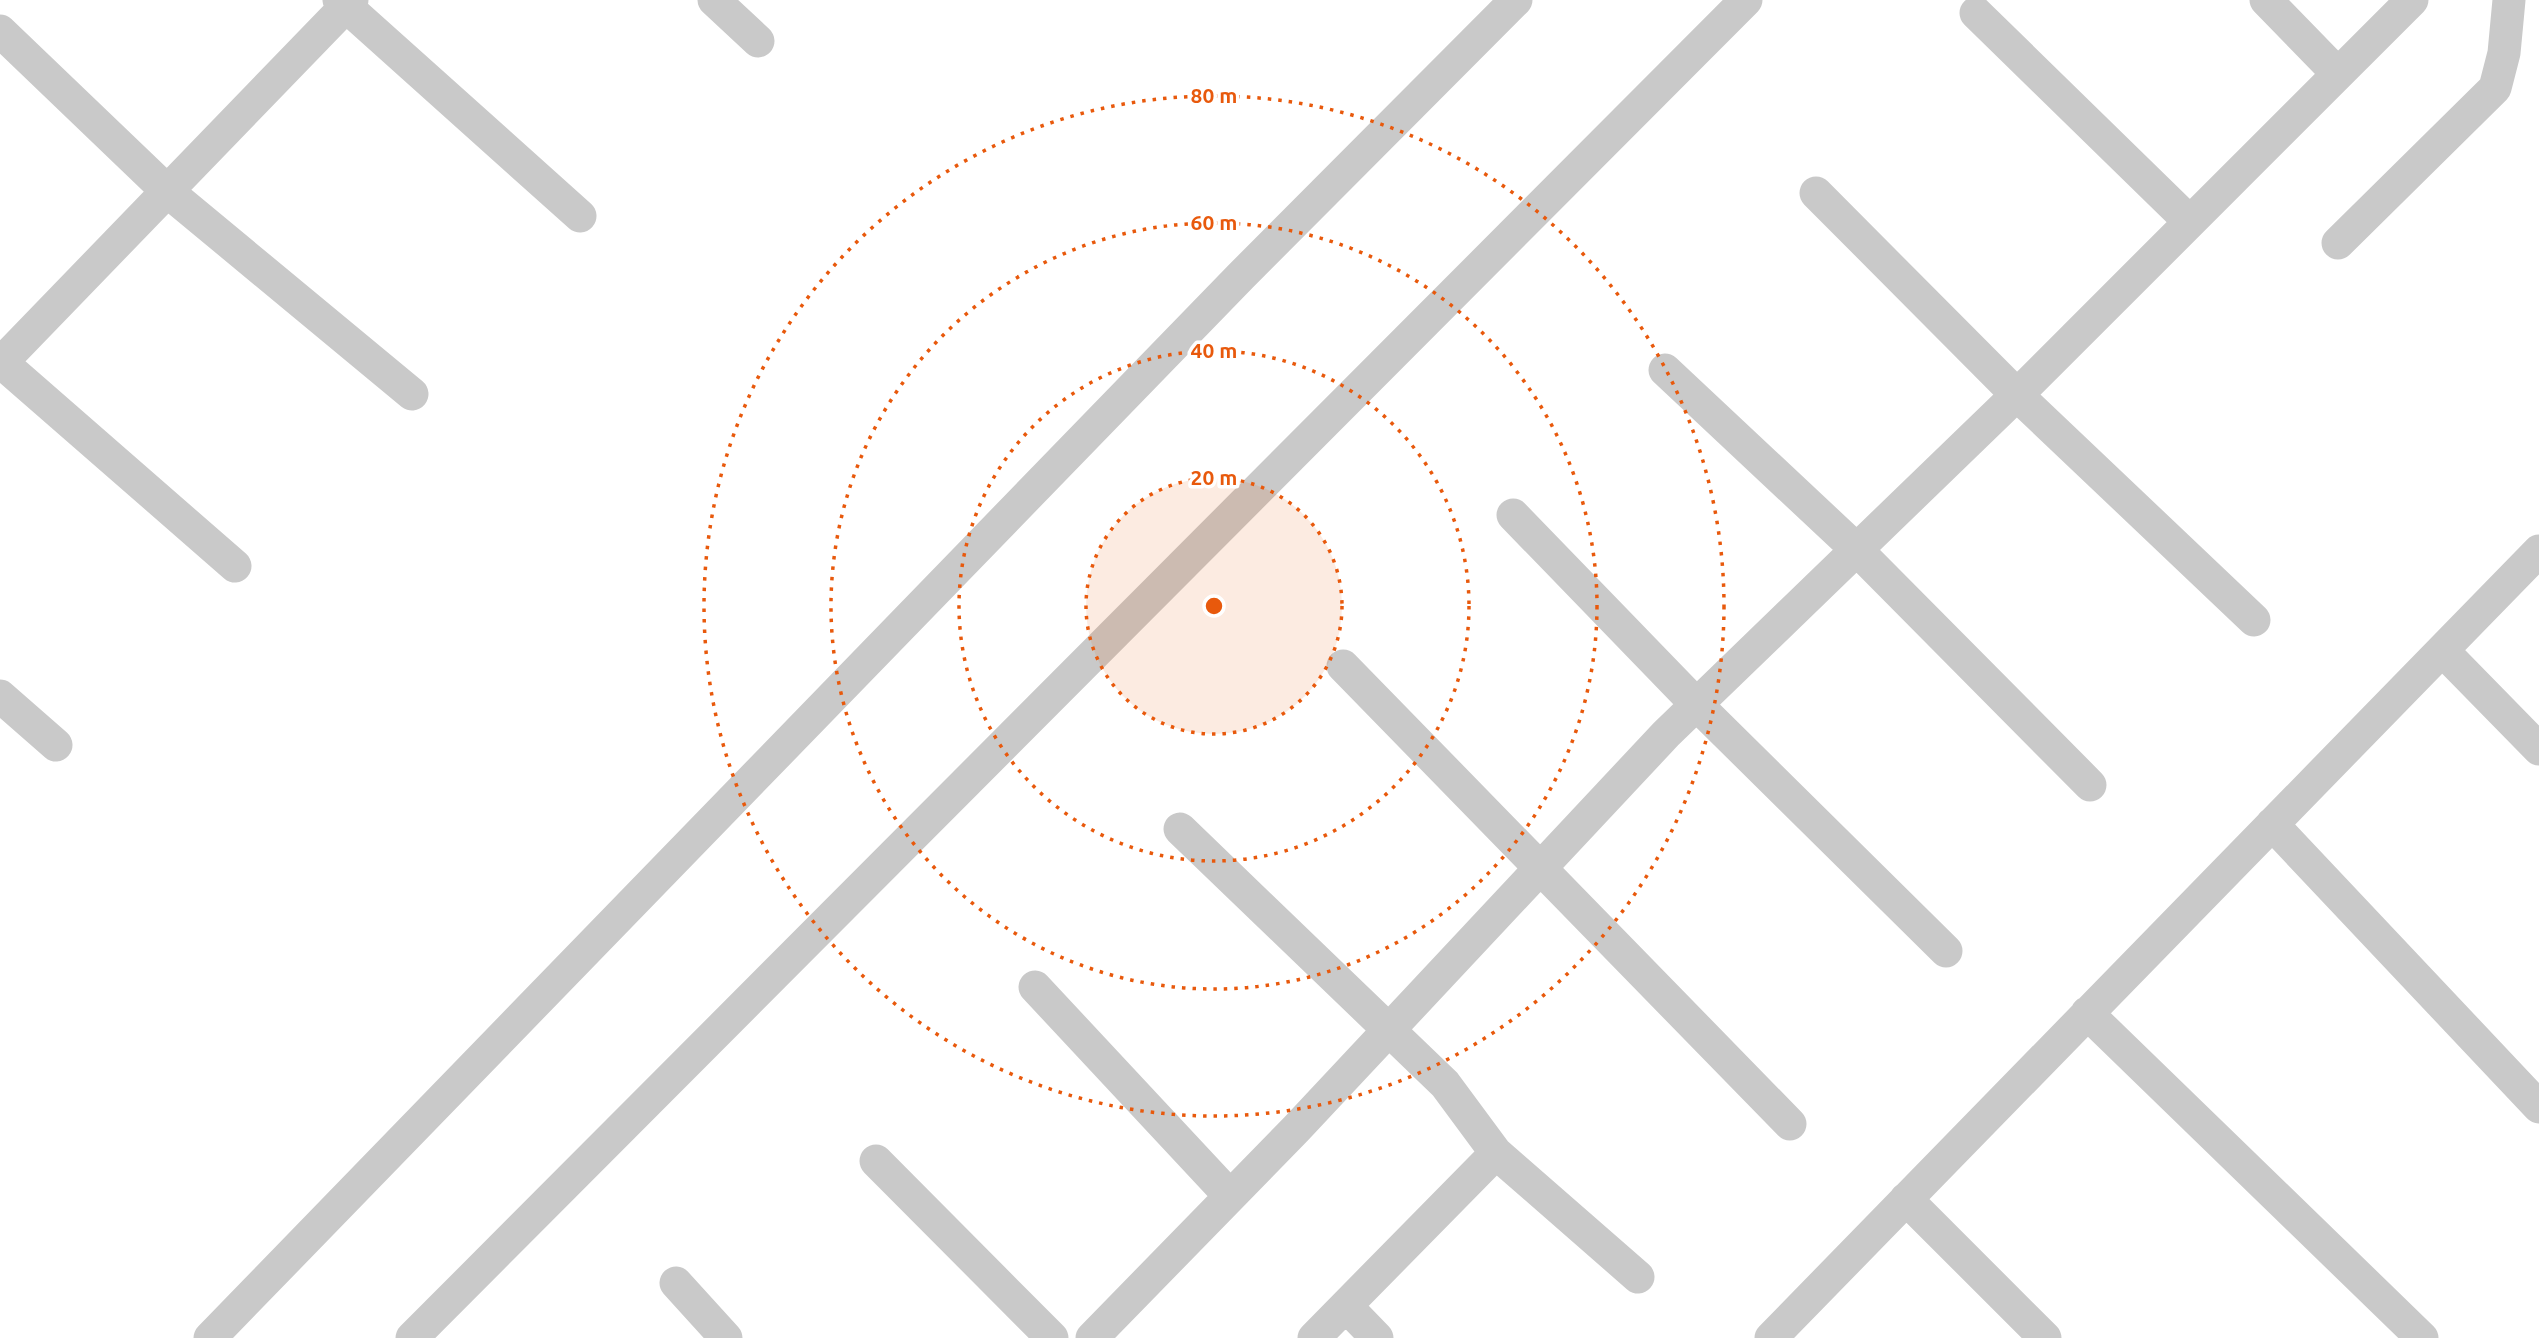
<svg xmlns="http://www.w3.org/2000/svg" width="2539" height="1338" font-family="Ubuntu,sans-serif">
<style>
.lines{fill:none;stroke-linecap:round;stroke-linejoin:round}
.street{stroke:#c9c9c9;stroke-width:33}
.ring{fill:none;stroke:#e8590c;stroke-width:3.5;stroke-dasharray:3.5 7}
.centre{fill:#e8590c;stroke:#fff;stroke-width:3.5}
.ring-label{font-size:21px;text-anchor:middle;font-weight:bold;fill:#e8590c;stroke:#fff;stroke-width:7;stroke-linejoin:round;paint-order:stroke}
</style>
<rect width="100%" height="100%" fill="#fff"/>
<g class="lines">
<path class="street" d="M339,0L580,216
M714,0L758,41
M2266,0L2338,74
M1976,13L2190,222
M0,31L167,191L412,394
M1816,193L2016,394L2254,620
M2338,243L2495,88L2504,53L2509,0
M0,361L235,566
M0,364L352,0
M1665,370L1856,549L2090,785
M1513,515L1697,705L1946,951
M2443,651L2539,749
M1343,666L1790,1124
M0,696L56,745
M2272,824L2539,1107
M1180,829L1445,1084L1496,1153L1638,1277
M1035,987L1230,1196
M2087,1013L2422,1338
M876,1161L1052,1338
M1906,1199L2045,1338
M676,1283L726,1338
M1346,1306L1377,1338
M210,1338L1241,276L1516,0
M412,1338C856,892 1299,444 1746,0
M1092,1338L1296,1129L1666,734L2031,381L2412,0
M1314,1338L1496,1153
M1771,1338L2539,551"/>
</g>
<circle cx="1214" cy="606" r="128" fill="#e8590c" fill-opacity=".12"/>
<g class="ring">
<circle cx="1214" cy="606" r="128"/>
<circle cx="1214" cy="606" r="255"/>
<circle cx="1214" cy="606" r="383"/>
<circle cx="1214" cy="606" r="510"/>
</g>
<circle cx="1214" cy="606" r="10" class="centre"/>
<g class="ring-label">
<text x="1214" y="103">80 m</text>
<text x="1214" y="230">60 m</text>
<text x="1214" y="358">40 m</text>
<text x="1214" y="485">20 m</text>
</g>
</svg>
